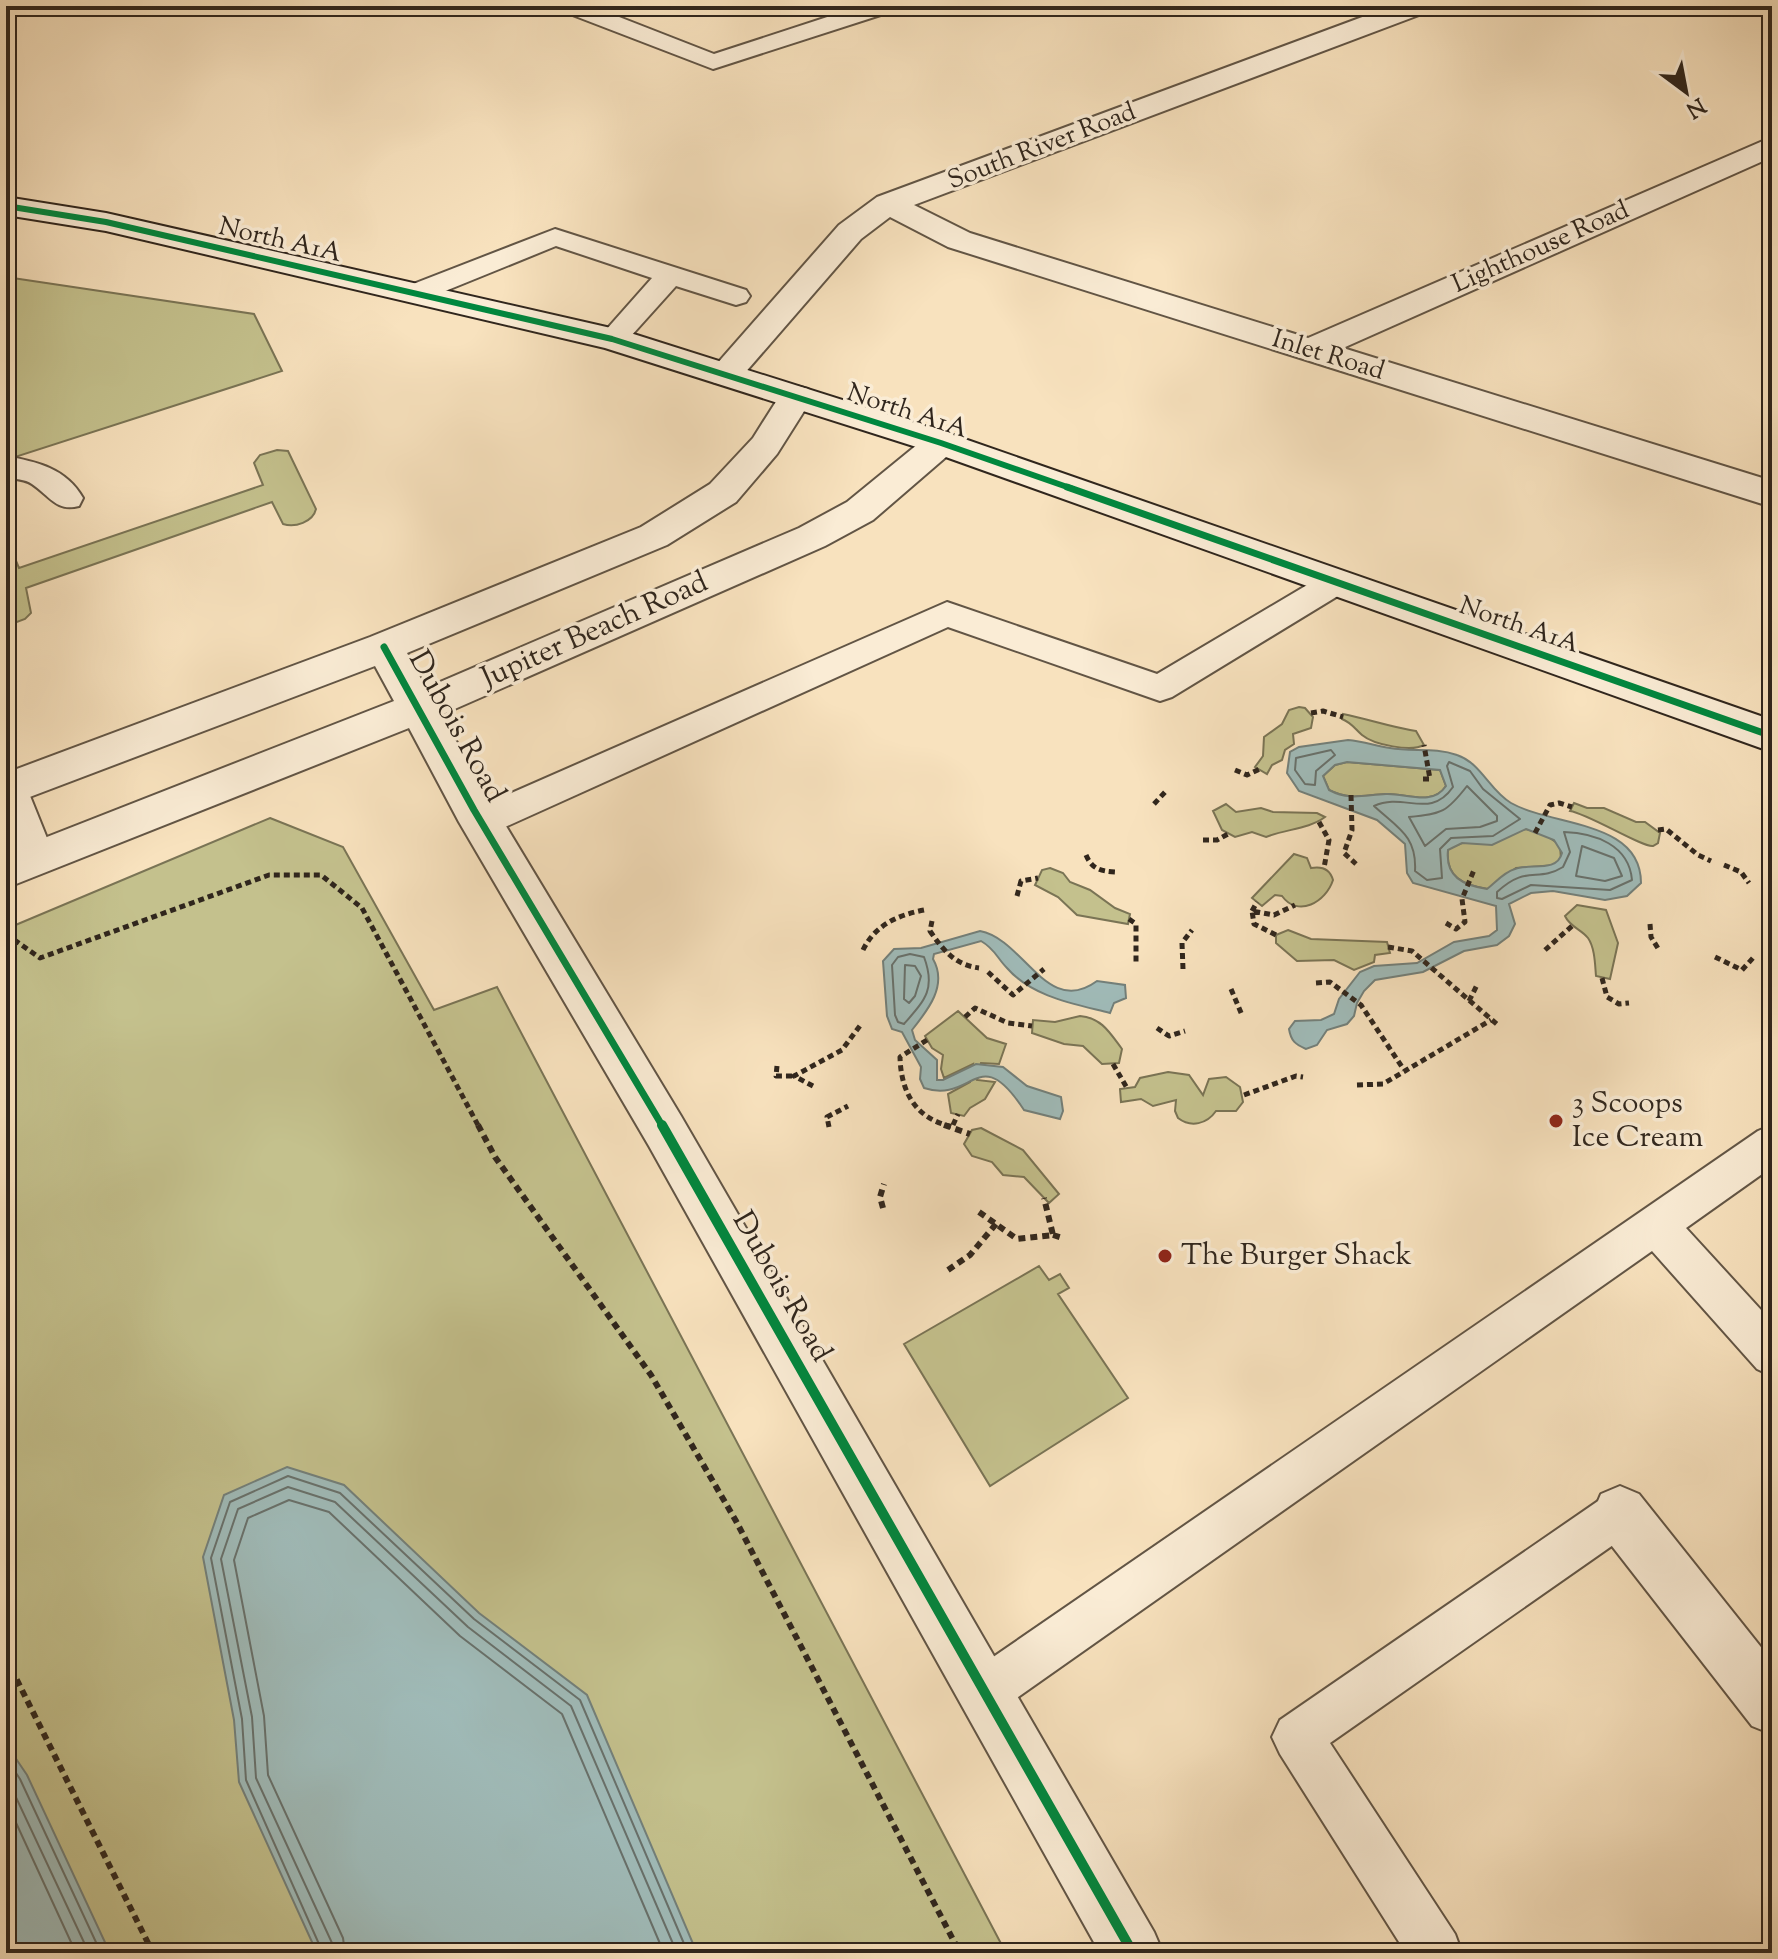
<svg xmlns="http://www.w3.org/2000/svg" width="1778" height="1959" font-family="'Sorts Mill Goudy',serif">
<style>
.green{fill:#c4c18d;stroke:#7a7455;stroke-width:2}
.water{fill:#a0bcba;stroke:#73807b;stroke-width:2;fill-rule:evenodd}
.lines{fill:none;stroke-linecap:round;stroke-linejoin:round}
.shore{stroke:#68716c;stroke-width:2}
.lane-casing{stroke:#625545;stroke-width:4}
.street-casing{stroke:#625545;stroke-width:4}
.secondary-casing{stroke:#30261d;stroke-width:4}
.path-far1{stroke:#30261d;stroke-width:5;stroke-dasharray:6 4;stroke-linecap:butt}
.path{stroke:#30261d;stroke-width:6;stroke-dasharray:7 5;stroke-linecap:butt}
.lane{fill:#faecd5;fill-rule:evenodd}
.street{fill:#faecd5;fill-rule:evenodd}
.secondary{fill:#faecd5;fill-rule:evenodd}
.cycleway-far2-casing{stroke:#faecd5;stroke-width:10}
.cycleway-far1-casing{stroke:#faecd5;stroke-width:12}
.cycleway-casing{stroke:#faecd5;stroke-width:15}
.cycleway-far2{stroke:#00873e;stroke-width:6}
.cycleway-far1{stroke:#00873e;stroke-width:7}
.cycleway{stroke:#00873e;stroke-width:10}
.poi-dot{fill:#8f2418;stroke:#faecd5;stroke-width:3}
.labels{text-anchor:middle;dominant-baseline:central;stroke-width:7;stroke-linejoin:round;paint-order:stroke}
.far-street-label{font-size:26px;fill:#30261d;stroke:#faecd5}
.street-label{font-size:30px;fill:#30261d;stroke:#faecd5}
.poi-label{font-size:30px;fill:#30261d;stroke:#faecd5;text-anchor:start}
</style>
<rect width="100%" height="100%" fill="#f8e2be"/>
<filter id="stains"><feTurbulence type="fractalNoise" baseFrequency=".0025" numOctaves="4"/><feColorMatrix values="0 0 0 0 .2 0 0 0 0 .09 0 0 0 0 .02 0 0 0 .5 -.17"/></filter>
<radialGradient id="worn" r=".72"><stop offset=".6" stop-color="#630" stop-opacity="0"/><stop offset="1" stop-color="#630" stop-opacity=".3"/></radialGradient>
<path class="green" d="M6,277L254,314L282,371L6,460Z
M277,450L288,451L316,509C313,522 295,528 283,524L272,502L26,588L31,613L25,619L6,626V543L9,544L19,568L263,485L254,463L260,455Z
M1299,707L1305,708L1313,717L1311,728L1293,734L1294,744L1285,750L1282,760L1272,765L1267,774L1255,767L1263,756L1264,737L1282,724L1289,710Z
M1343,714C1368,719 1390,727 1416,731L1424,745C1411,752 1374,745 1362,735C1355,729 1352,723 1342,719Z
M1347,762L1440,770L1446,786C1432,807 1406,793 1386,794C1364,795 1350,801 1329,790L1323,776L1335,765Z
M1574,803L1587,808H1604L1636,822H1645L1660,833L1658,843L1653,846C1643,848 1589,814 1570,811Z
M1226,804L1236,812L1261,808L1273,812L1317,813L1325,817C1309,829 1286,829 1266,837L1252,832L1235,837L1222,830L1213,811Z
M270,818L343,847L434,1010L497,987L1006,1953H6V929Z
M1526,829L1544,834L1560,845L1561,860L1555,865L1516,868L1488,889C1463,885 1445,877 1448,849L1462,843H1476Z
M1294,854L1307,858L1311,868C1322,866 1330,869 1333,880C1326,902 1298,918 1282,896L1275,895L1262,906L1252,898Z
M1050,868L1063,873L1070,882L1090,890L1115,908L1130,914L1128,924L1077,915L1058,897L1035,885L1042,870Z
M1577,905L1606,910L1618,943L1610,979L1596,976C1595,965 1595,948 1588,938C1581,929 1570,927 1565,916Z
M1288,930L1311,939L1387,942L1390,953L1375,955L1374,962L1354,970L1334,960L1297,961L1276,943V935Z
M958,1011L987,1038L1006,1044L999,1064L981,1063L977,1080L995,1082L985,1099L970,1108L964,1116L951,1113L948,1094L970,1082L973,1064L944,1078L941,1069L943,1055L932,1048L925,1036Z
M1080,1016C1102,1018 1110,1033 1122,1049L1119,1063L1102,1064L1083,1046L1064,1044L1032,1033L1033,1020L1055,1022Z
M1168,1072L1189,1075L1203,1095L1209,1079L1226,1077L1240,1087L1243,1102L1236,1111H1216C1207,1124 1191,1128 1178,1118L1175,1111L1176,1100L1153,1106L1141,1099L1121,1102L1120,1089L1135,1087L1140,1078Z
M981,1128L1023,1150L1059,1194L1049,1203L1024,1177L1003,1175L992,1162L972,1156L964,1144L972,1130Z
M1039,1266L1049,1280L1060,1274L1069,1288L1058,1294L1128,1398L990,1486L904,1344Z"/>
<path class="water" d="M1348,740C1363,741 1376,746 1390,748C1412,752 1435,747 1457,755C1481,763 1490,791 1511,803C1554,827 1641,820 1641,883L1627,896L1605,900L1553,891L1531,893L1509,904L1515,924L1509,936L1497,945L1464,951L1423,972L1375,980L1364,991L1357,1003L1354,1016L1347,1024L1327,1030L1317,1045L1306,1049C1295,1044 1291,1041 1289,1029L1295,1021L1321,1020L1334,1014L1339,999L1360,972L1374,966L1417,963L1454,942L1489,936L1497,930L1496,906L1413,883L1407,873L1405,844L1377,820L1299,791L1287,773L1290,752L1299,747ZM1347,762L1440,770L1446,786C1432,807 1406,793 1386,794C1364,795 1350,801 1329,790L1323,776L1335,765ZM1526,829L1554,840L1562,853C1557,873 1530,863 1515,869C1504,872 1496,882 1487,889C1463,885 1445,877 1448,850L1462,843L1492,845Z
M980,931C1024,939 1047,1018 1097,981L1125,985L1126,998L1114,1003L1110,1013C1075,1004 1032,997 1007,968C997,958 995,949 981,941L934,954L933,959C948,985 928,1010 912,1030L915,1040L937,1060V1080H943L976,1064L1003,1067L1027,1086L1061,1097L1063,1111L1060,1119L1024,1110C978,1040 974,1104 924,1088L920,1079L921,1067L902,1032L892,1029L887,1016L883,961L894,949L921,948Z
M287,1467L344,1485L479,1613L587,1695L697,1953H317L239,1782L234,1720L203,1557L224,1495Z
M6,1744L27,1775L110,1953H6Z"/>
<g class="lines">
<path class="shore" d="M1331,750L1335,755L1316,771L1315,785L1305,784L1295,770L1296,758Z
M1449,762L1470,771L1483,789L1520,819L1493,836L1451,838L1440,849L1442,878L1427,880L1415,871C1417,836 1398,828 1374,806C1404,792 1430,820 1453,787L1447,766Z
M1467,786L1497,816V821L1480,827L1446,829L1425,846L1409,817C1442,814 1447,812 1467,786Z
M1564,832C1595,833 1629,845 1632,880L1610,890L1531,885L1502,899L1497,898V892C1527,864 1537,883 1563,867L1570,852Z
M1582,846L1614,858L1622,876L1605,881L1576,876Z
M910,954L924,957C936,989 925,1000 904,1024L898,1022L895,1015L892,965L898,957Z
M905,965L915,966L921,976L915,996L909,1003L904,999Z
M6,1758L20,1779L101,1953
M6,1776L89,1953
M6,1801L76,1953
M323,1953L246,1780L242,1719L211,1558L230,1502L288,1476L340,1493L474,1619L580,1700L688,1953
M333,1953L332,1943L256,1778L252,1717L221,1559L238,1509L288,1487L335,1502L468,1627L571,1706L677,1953
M345,1953L343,1938L268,1775L264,1716L234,1560L248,1518L289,1500L329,1512L460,1636L562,1714L664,1953"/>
<g class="lane-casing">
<path id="lane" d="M558,6H591L714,54L861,6H897L893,11L713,69L562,11Z
M555,229L746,290L750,296L746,302L736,305L676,286L622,346L612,348L602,346L598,339L652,278L556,246L428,298L418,301L408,298L404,292L408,286Z
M6,456C37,462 66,468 83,498L79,506C56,512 50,496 32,484C25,479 15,479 6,478Z
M1335,571L1346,575L1351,583L1346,591L1172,697L1160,701L948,627L494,832L481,837L468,832L463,822L468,812L947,602L1157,674L1324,575Z
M6,767L18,771L24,781L55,858L50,869L37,873L24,869C4,828 6,811 6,767Z
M1772,1125V1167L1686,1228L1772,1322V1376L1757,1369L1652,1251L1001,1709L984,1716L967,1709L960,1692L967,1675L1758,1131Z
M1620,1490L1636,1497L1643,1513L1636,1529L1330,1743L1455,1934L1462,1953H1406L1280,1754L1272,1737L1280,1720L1604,1497Z"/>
</g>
<g class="street-casing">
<path id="street" d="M1392,6H1431L1427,12L914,205L970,233L1308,338L1772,137V157L1343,348L1772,481V507L948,247L890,217L861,239L737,382L725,385L713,382L708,374L839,225L877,197Z
M796,386L808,389L813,397L777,454L736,502L667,545L407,653L426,688L799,528L847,502L929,435L941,431L953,435L958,443L953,451L873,520L825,546L441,715L489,798L681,1116L1154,1932L1163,1953H1100L649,1146L459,822L409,728L6,888V853L394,701L375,666L6,806V773L370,637L641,527L710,484L753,438L784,389Z
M1620,1486L1639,1494L1772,1661V1734L1752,1726L1601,1532L1593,1513L1601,1494Z"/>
</g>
<g class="secondary-casing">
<path id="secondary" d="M6,197L106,213L624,331L953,435L1772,720V752L929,451L605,348L106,231L6,215Z"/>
</g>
<path class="path-far1" d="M1311,713L1323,711L1343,717
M1235,770L1247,775L1260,769
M1423,779H1430L1424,745
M1351,795L1352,830L1344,853L1356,864
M1154,804L1167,790
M1319,822L1329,840L1324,868
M1658,830L1666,829L1698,855L1711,861
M1535,833L1550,805L1559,803L1572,807
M1203,840H1217L1228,834
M1086,855C1092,869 1100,871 1115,872
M1724,865L1741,872L1749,883
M1763,893L1772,895
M1017,896L1021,881L1038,878
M1252,911L1257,902
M1129,919L1136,924V963
M932,921L930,931C943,950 955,965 979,968
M1446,923L1456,929L1465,922L1462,899L1474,870
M1650,924L1651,937L1659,950
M6,934L40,958L269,875H321L362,908L479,1127
M1276,935L1254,924L1252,911L1274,915L1295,905
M1388,947L1412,951L1499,1026
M863,950C875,925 898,915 924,910
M1545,950L1572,926
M1715,957L1742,970L1753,958
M1183,969L1182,943L1192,930
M988,972L1013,995L1044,969
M1602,978L1607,997L1619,1004L1629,1003
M1316,983L1330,982L1361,1005L1404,1070
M1231,989L1242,1015
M1469,1001L1477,985
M965,1017L975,1008L1008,1023L1032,1026
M1157,1028L1169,1036L1185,1031
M927,1040L900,1057C901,1094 917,1120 954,1127
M1113,1064L1127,1088
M777,1066L776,1076H794
M1357,1085L1383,1084L1491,1020
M813,1086L794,1076L842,1050L862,1023
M1244,1095L1296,1076L1303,1077
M953,1125L958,1114
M829,1127L827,1117L848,1106"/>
<path class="path" d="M478,1125L495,1157L651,1375L736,1521L960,1953
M944,1125L970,1134
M883,1208L880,1197L884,1184
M979,1212L1017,1239L1053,1235L1044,1198
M1053,1235L1063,1238
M948,1270L970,1255L996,1224
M6,1658L153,1953"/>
<use href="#lane" class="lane"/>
<use href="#street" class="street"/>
<use href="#secondary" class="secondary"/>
<g class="cycleway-far2-casing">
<path id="cycleway-far2" d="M6,206L106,222L612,339L941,443L1073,489"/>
</g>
<g class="cycleway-far1-casing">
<path id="cycleway-far1" d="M1067,487L1772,736
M384,647L474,810L663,1127"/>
</g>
<g class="cycleway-casing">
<path id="cycleway" d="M662,1125L1133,1953"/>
</g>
<use href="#cycleway-far2" class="cycleway-far2"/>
<use href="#cycleway-far1" class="cycleway-far1"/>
<use href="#cycleway" class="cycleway"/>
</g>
<g class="poi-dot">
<circle cx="1556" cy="1121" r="8"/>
<circle cx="1165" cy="1256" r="8"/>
</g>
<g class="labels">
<g class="far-street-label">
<text transform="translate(1042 147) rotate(-21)">South River Road</text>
<text transform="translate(280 241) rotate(13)">North A1A</text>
<text transform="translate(1541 248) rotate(-24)">Lighthouse Road</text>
<text transform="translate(1328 356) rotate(17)">Inlet Road</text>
<text transform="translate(907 412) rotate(18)">North A1A</text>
<text transform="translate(1519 626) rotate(19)">North A1A</text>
</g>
<g class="street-label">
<text transform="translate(595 631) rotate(-24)">Jupiter Beach Road</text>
<text transform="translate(456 727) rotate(61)">Dubois Road</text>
<text transform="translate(781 1287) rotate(60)">Dubois Road</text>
</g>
<g class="poi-label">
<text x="1572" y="1104">3 Scoops<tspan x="1572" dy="34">Ice Cream</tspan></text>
<text x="1181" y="1256">The Burger Shack</text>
</g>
</g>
<rect width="1778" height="1959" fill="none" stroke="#f8e2be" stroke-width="32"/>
<rect x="8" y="8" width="1762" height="1943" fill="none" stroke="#30261d" stroke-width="4"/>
<rect x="16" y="16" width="1746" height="1927" fill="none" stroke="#30261d" stroke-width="2"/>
<g transform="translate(1686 92) rotate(148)" stroke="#faecd5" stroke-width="6" paint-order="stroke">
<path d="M0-6L14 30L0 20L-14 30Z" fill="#30261d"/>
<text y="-12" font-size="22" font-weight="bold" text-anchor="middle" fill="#30261d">N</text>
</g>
<rect width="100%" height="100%" filter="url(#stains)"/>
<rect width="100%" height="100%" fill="url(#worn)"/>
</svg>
